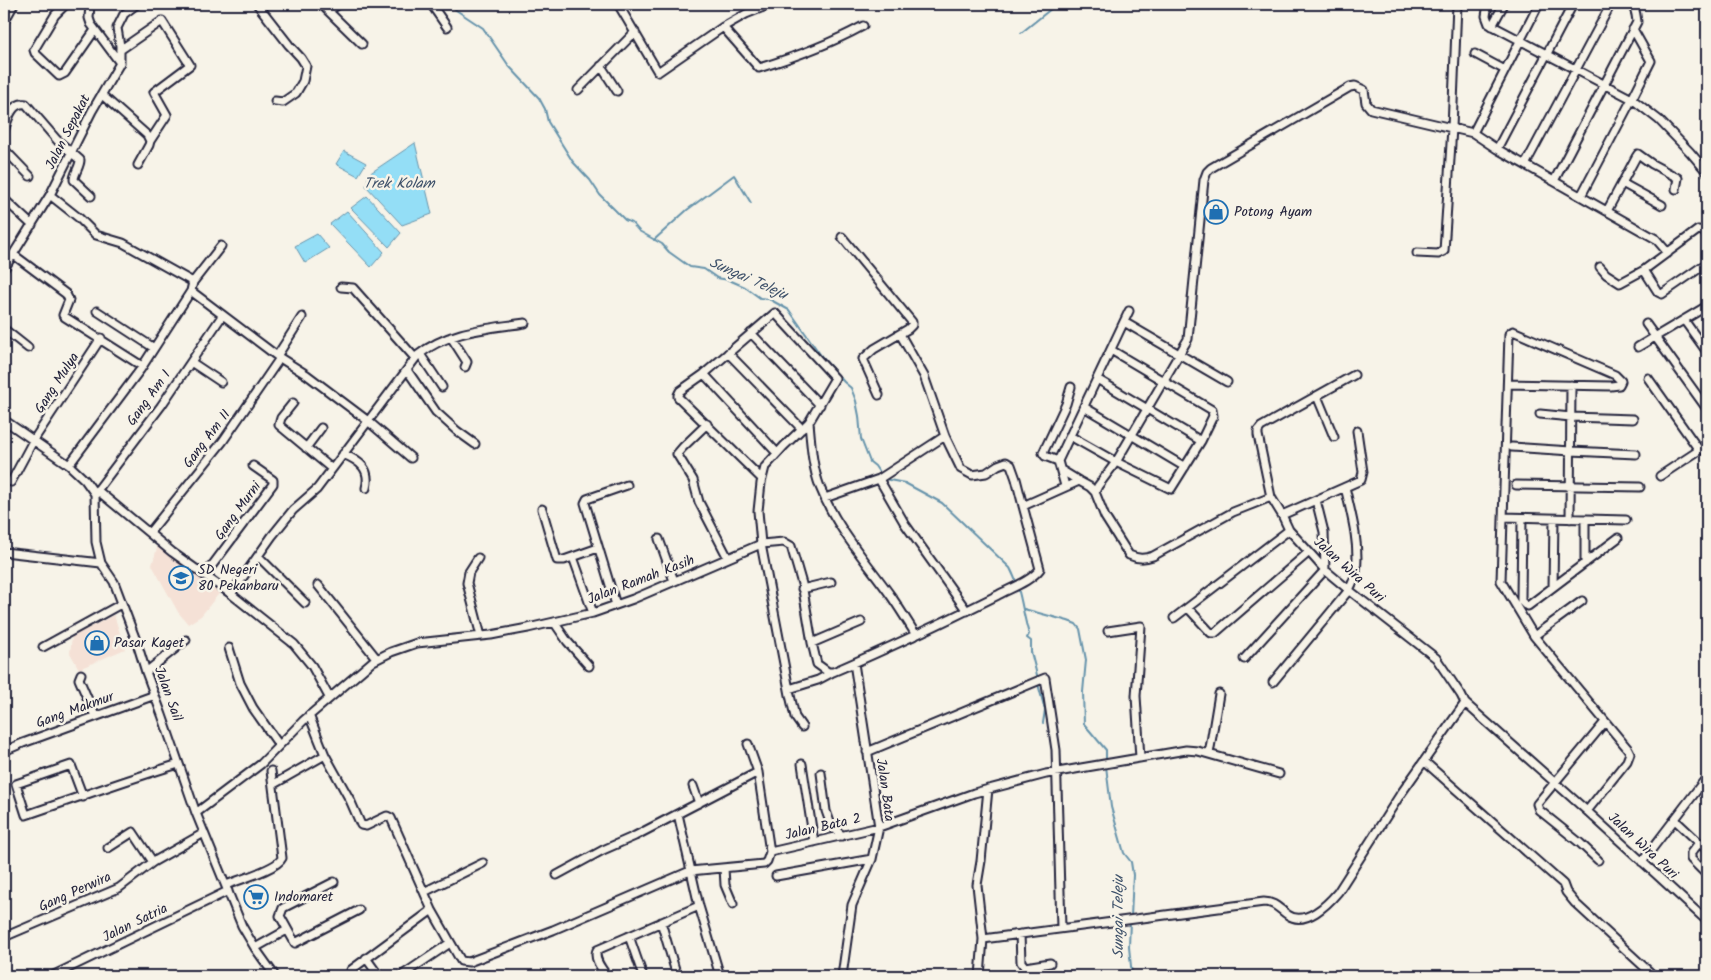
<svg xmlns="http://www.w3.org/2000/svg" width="1711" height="980" font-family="Kalam,sans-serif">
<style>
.built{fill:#f5e1d6}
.water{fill:#94def6;stroke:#6693ab}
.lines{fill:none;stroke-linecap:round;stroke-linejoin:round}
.stream{stroke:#6693ab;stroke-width:2}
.minor-casing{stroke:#22223b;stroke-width:11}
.minor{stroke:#f7f3e8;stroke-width:7}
.labels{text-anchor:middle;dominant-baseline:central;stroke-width:5;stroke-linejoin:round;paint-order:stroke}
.street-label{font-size:14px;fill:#22223b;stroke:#f7f3e8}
.poi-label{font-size:14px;fill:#22223b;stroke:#f7f3e8;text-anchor:start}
.water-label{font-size:15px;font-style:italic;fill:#3e516a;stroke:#f7f3e8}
</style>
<rect width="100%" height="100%" fill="#f7f3e8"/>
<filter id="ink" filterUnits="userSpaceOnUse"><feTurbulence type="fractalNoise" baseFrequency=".02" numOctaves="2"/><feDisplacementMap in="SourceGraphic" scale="10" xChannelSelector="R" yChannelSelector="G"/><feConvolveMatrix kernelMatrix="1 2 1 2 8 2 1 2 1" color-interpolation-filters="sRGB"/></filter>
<g filter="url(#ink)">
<path class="built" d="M158,545L221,591L201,616L188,624L178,612L152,565Z
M114,615L125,649L79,669L70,653L72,637Z"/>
<path class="water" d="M415,143L432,214L402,225L366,186L369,174Z
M344,151L366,163L358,176L336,164Z
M367,196L401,233L389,247L351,208Z
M347,211L384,252L371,267L330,224Z
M317,234L329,248L305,263L295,246Z"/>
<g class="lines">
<path class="stream" d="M451,4L456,10L483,28L509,66L539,98L545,109L548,122L573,162L590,180L600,195L625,220L632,223L639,231L662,244L669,252L690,267L704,269L717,278L729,280L745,287L760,298L769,299L789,310L822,357L844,382L851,388L856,401L859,416L861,439L870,462L875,466L881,475
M1021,33L1057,4
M654,240L687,210L734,175L751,203
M885,478L889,480L905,483L942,503L1010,568C1021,588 1022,612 1029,634L1027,638L1031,641V652L1038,679
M1024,609L1068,621L1076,624L1080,629L1086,660L1083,692L1084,724L1106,750V761
M1038,684L1045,710L1043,723
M1106,766L1111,807L1124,853L1131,862L1133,875L1131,917
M1130,921L1129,947L1132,976"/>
<g class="minor-casing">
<path id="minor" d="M66,4L55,15L34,50L35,53L59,76L65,73L95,30
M90,4L89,18L91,24L120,63
M257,4L289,45L301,58L306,66L303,81L296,93L283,102L275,101
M321,4L362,44
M431,4L447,27
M618,4L658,72L723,27L746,14L771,4
M1488,4L1486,16L1489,24L1632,99L1659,120L1690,152L1707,172
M328,11L339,4
M4,22L14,4
M1492,26L1504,4
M723,27L759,68C795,57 830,44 863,26
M120,50L162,21L190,65L154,92L167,115L150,141
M1475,54L1505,70
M601,66L617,91
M578,90L635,32
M102,95L147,135L150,141L149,145L138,165
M4,131C8,120 11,102 26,104L57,140L80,160C80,167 74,173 74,180L91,196
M1473,133L1539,4
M4,149L30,176
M1497,149L1573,4
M1525,165L1611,4
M1554,181L1637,22C1636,15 1636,8 1630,4
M1622,183L1662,205
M50,195L79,218L96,235L123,243L193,282
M1581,196L1632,99L1651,61L1633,29
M4,199L32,225
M1607,211L1636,157L1638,154L1652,164L1678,178L1676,189
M1707,236L1703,231L1698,230L1644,270L1658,292L1662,294L1707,263
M842,237L912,322V325L908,329L874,349L863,359L879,395
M1417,253L1438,254L1444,251L1452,128L1457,4
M14,255L66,294L69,300L63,315L65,317L142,366
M1600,267L1606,274L1620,283L1644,270
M4,269L50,195L92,111L120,63V46L117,28L124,14L137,4
M341,287L353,288L415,358
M191,291L277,356L307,375L368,421L411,458
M97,311L154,348
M1684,320L1707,352
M1124,322L1227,382
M1646,324L1707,409
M4,329L28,348
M751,333L820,405
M900,334L924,376L945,436L961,469L972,475L986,473L998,465L1006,462L1011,465L1016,479L1023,506
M451,337L467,362L465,367
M1638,347L1707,306
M728,353L802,429
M420,354L442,387
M277,356L302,317
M191,362L221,382
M407,370L436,412L457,431L475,444
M704,374L680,391L678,395V397L762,479
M1648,378L1699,450
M1097,379L1201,441
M1508,384L1611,386L1619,385L1621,381L1615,375L1513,331L1509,334L1501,581L1534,636L1628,749L1630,753L1627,761L1587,811
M1317,396L1334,437
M293,403L281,418L279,425L332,469
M1084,407L1185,467
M1540,414L1571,417L1633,419
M4,420L69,465L85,480L95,494L96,542L101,563L114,582L137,643L146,672L162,715L196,813L242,926L255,948L275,976
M809,422C811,444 812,466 820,487C836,528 866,561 891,596C900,609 908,622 916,635
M707,424L683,447L677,454L693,480L699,502L728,558
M1070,436L1116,462L1171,489L1201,441L1213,416L1212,410L1111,350
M1512,447L1571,451L1636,454
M306,448L321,428
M777,453L704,374L775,313L835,378L809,422L784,446L765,467L761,483L758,511L761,544L790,695L795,717L802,727
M343,454C360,461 371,469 366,488
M1058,461L1045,456L1043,453L1066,404L1071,387
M69,465L140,370L191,291L193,282L221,246
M1061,470L1079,481
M1660,476L1707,445
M879,479L905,524L967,611
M11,482L33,441L101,338
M1516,485L1640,487
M1065,486L1058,461L1129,311
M97,490L172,552L231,594L294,644L312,666L329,697
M96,492L161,406L222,316
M1095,492L1098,486L1116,462L1188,339L1204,180L1207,172L1211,168L1350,87L1355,86L1364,90L1366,103L1371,109L1473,133L1497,149L1656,239L1668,253
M1271,497L1258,435V431L1261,427L1354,375
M825,498L879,479L945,436
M542,509L557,560H564L598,548
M1282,515L1361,480L1363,472L1357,431
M1503,517L1626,520
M1522,518L1521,597V601L1525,605L1528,606L1618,538
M1570,519L1571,385
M150,532L223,441L280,358
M659,539L674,581
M4,552L101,563
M258,556L305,603
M573,557L593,613
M478,558L469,572L467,583L481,636
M1585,563V519
M205,575L273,484V480L253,466
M318,585L377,659
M1553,587L1554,519
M802,589L831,582
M231,594L272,536L293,510L317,489L418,355C450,330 486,329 525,323
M616,605L585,503L587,499L627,485
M1188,608L1211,633H1215L1309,552
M1174,618L1289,530
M554,622L567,641L589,666
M1108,631L1141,626L1136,696L1140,758
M1534,636L1582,601
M812,643L861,622
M43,647L121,604
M229,648L240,683L253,708L279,745
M1244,659L1325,570L1324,532L1316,500
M146,672L186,640
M81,674L79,679L95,716
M1273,682L1349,590C1352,584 1355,578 1356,572C1360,544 1351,513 1345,487
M789,689L818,680L833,672
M309,715L325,755
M748,744L758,772L770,852
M4,751L23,743L155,695
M867,752L1045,678L1056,750L1061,928
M1209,754L1219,694
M1425,762L1563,884L1566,892L1575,903L1654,976
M802,764L814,842
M821,773L826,811L831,825L842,836
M274,784L325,755L350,800L361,825L366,826L387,816L391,818L432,910L461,961L469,962L553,930L690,871L764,864L767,861L770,852L879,827L974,793L1046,774L1186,750L1198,751L1279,774
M693,786L699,803
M83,797L71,765L16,784L26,815C77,798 128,779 179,764
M196,813L261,764L303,721L373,661L391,652L417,643L491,635L528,628L593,613L633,599L761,544L784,542L791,546L802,584L812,643L817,664L828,672H833C889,648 944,622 998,595C1011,588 1031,581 1040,569L1023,506L1079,481L1090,487L1095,492L1105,517L1129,555C1138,559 1144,559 1153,556L1233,512L1271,497L1282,515L1289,530L1309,552L1325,570L1349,590L1436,658L1461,695L1465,703L1587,811L1707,921
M678,814L699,906L720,976
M1675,820L1707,850
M1699,843L1691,853V859L1707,875
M108,848L133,832L153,862
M1598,860L1580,843L1539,810L1537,804L1605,722
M1642,862L1707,777
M724,868L725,885L733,904
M557,875L603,850L635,836L758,772
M776,876L872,859
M334,882L283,908L280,916L295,943L359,910
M226,885C238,880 277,869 282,858L271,771
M424,892L483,863
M1702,916L1707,910
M661,922L677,976
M1020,934L1021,962L1025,967L1050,963
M629,936L643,976
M4,937L119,888L153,862L204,833
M983,939L1264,902C1275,902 1279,909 1288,915C1305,927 1328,904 1338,892L1400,795L1465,703
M255,948L287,930
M366,958L379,976
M351,970L432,910
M52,976L228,891
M401,976L450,943
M607,976C602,969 593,959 597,950L699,906
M842,976L852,905L872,859L879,827L854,663
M980,976L983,939L977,885L981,861L988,789"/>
</g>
<use href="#minor" class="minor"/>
</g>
</g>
<defs>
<g id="shop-ring" transform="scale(1.25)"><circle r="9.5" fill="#f7f3e8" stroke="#1f6fb2" stroke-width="1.5"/><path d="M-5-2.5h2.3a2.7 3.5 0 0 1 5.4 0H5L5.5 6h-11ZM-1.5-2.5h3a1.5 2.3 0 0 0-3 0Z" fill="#1f6fb2"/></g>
<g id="school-ring" transform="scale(1.25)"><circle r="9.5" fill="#f7f3e8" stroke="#1f6fb2" stroke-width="1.5"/><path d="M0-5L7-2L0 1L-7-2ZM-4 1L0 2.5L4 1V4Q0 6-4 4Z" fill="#1f6fb2"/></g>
<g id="supermarket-ring" transform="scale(1.25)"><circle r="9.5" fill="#f7f3e8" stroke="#1f6fb2" stroke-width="1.5"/><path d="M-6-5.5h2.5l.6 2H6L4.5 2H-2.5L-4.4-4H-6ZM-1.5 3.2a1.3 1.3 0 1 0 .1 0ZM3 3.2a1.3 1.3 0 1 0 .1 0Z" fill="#1f6fb2"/></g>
</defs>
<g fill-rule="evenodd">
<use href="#shop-ring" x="1216" y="212"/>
<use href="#school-ring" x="181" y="578"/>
<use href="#shop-ring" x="97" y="643"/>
<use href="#supermarket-ring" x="256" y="897"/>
</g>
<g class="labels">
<g class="street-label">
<text transform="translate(68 132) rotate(-63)">Jalan Sepakat</text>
<text transform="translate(57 383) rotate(-57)">Gang Mulya</text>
<text transform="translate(149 398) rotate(-54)">Gang Am I</text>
<text transform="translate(207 439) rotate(-53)">Gang Am II</text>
<text transform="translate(238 511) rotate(-54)">Gang Murni</text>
<text transform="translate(1349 570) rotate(42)">Jalan Wira Puri</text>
<text transform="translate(641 580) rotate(-21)">Jalan Ramah Kasih</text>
<text transform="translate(168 694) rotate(70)">Jalan Sail</text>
<text transform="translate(75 710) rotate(-20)">Gang Makmur</text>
<text transform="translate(885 790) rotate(82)">Jalan Bata</text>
<text transform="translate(823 827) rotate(-13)">Jalan Bata 2</text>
<text transform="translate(1643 846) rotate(43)">Jalan Wira Puri</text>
<text transform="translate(75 892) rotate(-24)">Gang Perwira</text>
<text transform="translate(135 923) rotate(-26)">Jalan Satria</text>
</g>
<g class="poi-label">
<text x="1234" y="212">Potong Ayam</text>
<text x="198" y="570">SD Negeri<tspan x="198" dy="16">80 Pekanbaru</tspan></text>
<text x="114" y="643">Pasar Kaget</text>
<text x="274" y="897">Indomaret</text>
</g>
<g class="water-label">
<text x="399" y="184">Trek Kolam</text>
<text transform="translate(748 279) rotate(24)">Sungai Teleju</text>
<text transform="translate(1119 917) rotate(-90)">Sungai Teleju</text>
</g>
</g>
<rect width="1711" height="980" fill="none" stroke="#f7f3e8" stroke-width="20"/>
<rect x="10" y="10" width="1691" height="960" fill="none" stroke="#22223b" stroke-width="2" filter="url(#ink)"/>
</svg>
